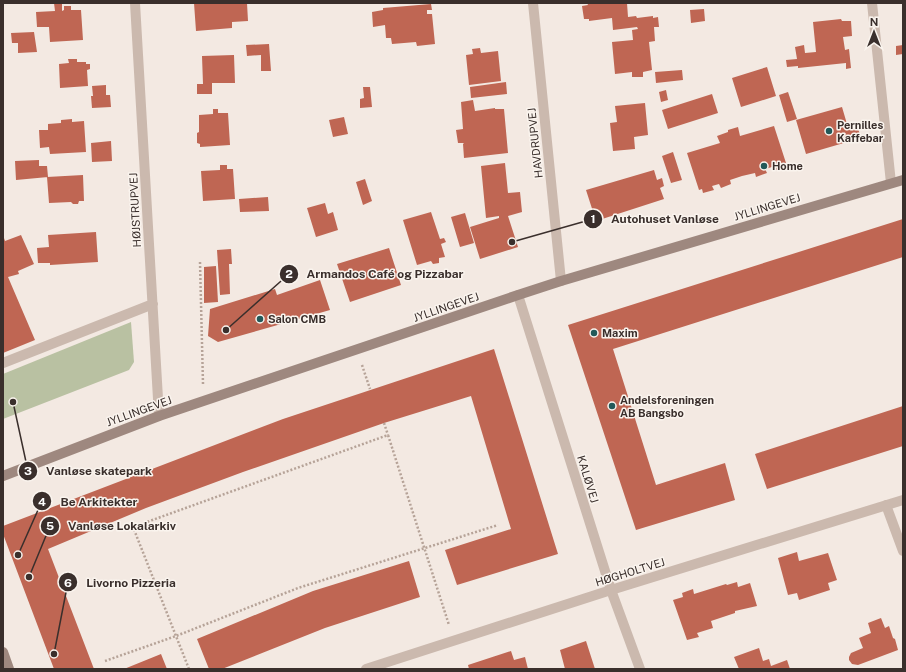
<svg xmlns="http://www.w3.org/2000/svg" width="906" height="672" font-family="'Public Sans',sans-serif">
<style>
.green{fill:#b9c1a2}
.building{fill:#bf6653}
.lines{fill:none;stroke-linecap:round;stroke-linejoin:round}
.path{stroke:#b6a398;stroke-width:2.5;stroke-dasharray:2 2;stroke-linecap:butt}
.street{stroke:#cbb9ae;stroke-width:10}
.secondary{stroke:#9e887f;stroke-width:10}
.poi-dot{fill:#235959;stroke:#faf4ee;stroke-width:1.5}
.labels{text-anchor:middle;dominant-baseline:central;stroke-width:3;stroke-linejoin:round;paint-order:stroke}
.poi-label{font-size:11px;font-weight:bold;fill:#3a2f2c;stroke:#faf4ee;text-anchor:start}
.street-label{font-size:11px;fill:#3a2f2c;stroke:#faf4ee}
.leader{fill:none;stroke:#3a2f2c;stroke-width:1.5}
.callout-dot{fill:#3a2f2c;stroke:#faf4ee;stroke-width:1.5}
.mark-label{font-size:12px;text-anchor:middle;font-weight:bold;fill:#fff}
.callout-label{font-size:12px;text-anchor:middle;font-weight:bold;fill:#3a2f2c;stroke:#faf4ee;stroke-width:3;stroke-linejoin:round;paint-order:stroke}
</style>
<rect width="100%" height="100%" fill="#f3e9e2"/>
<path class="green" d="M131,322L134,362L129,370L3,419V374Z"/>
<path class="building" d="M54,3H62V11L64,10V6H71V10H81L83,40L50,42L49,27H37L36,12L55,11Z
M194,3H247L248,21L232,22V28L196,31Z
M587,3H627L628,17L636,16L637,18L653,16V18L658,17L659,27H654L655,41L649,42L652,70L643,72V77H632V72L615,74L612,42L633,40L632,30L638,29L637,27L613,30L612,18L589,21V19H584L582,6L588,5Z
M431,4L432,10H427V14H432L435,44L417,46L416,42L392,44L391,38H386L385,25L373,27L372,12L383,10V8Z
M704,9L705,21L691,23L690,10Z
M841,19L842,21H851L852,36L843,37L845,50L849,49L851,68L846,69V63L798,68V66L787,67L786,60L797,59L795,47L804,45L805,53L816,52L813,22Z
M34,32L37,52L18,53V43H12L11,33Z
M269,44L271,71H261V55L247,56L246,45Z
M903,45V54L896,55V46Z
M480,48L481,53L498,51L501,81L469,85L466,55L473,54L472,49Z
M234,55L235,83H212V94H197V84H203L202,56Z
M68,59H77V62H86V64H90V69L87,70L88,86L60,88L59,64L69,63Z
M767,67L776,96L741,107L732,78Z
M682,70L683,80L656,83L655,72Z
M506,82L507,94L471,98L470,87Z
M106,85V95H110L111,107L92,108L91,96H93L92,86Z
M363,87H370L372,107L360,108V99L364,98Z
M666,90L668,100L661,102L659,92Z
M788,92L797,119L787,122L779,95Z
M712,94L718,113L668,129L662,110Z
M473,100L475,111L495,108V109H504L508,153L464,158L463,144L464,143H458L456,130L463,129L461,102Z
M645,103L648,135L634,137L635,149L613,151L610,123L617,122L615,106Z
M842,107L847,124L856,122L861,138L806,154L796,120Z
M213,109H218V113H228L230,145L200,147V144L197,143V133L199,132V115L213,114Z
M344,117L348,134L333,137L329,120Z
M72,119V122L84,121L86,152L50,154L49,147L40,148L39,130H48V124L61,123V120Z
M774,126L786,163L782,164L784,167L773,171L772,167L765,169L767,173L756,177L755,173L742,176L730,180L731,184L721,188L719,184L712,186L714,190L703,193L702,189L699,190L687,153L720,143L717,136L728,132V130L738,127L740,136Z
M111,141L112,161L92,162L91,143Z
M673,152L682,180L671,183L662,156Z
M39,160V166H47L48,177L16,180L15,161Z
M505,163L508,193L520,192L522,212L508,216L518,247L480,259L470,227L499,218V216L486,218L481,166Z
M220,165H227V169H233L235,199L203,201L201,171L220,170Z
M654,170L657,180L662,178L664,186L660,188L664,199L596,221L586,190Z
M83,175L84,201H79L78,204H73L71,202L49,203L47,177Z
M365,179L372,201L363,205L356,182Z
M268,197L269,211L240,212L239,199Z
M325,203L328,214L333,212L338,230L316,237L307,208Z
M431,212L440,239L444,238L446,242L441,244L445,257L439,258V263L433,264L431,261L417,265L403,220Z
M465,213L474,243L460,247L451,217Z
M903,219V257L613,349L656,485L725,463L735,500L636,530L568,325Z
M96,232L98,262L50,265V263H38L37,248L49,247L48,235Z
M3,235L5,241L21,235L34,264L18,271L19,274L8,277L35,340L3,353Z
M389,248L401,285L350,302L337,264Z
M231,249L232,264H229L230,294L220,295L217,250Z
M216,266L218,302L204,303V267Z
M320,280L330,310L218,342L208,336L210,309L275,289L277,295Z
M494,349L558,554L457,585L445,550L511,529L471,396L384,423L243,472L146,508L48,549L94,669H54L3,534V526L283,419Z
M903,406V446L767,489L755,454Z
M797,552L799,561L828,553L837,580L828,583L830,590L799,600L797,593L788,595L778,558Z
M409,561L420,597L325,628L222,669H209L197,639L313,591Z
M737,582L738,587L750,583L757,606L735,611V613L711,621L713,628L697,633L699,637L687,640L673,600L683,597L682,593L693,589L694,594L726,584L727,585Z
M881,618L885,628L889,626L893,638L895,639L898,650L858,665L852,664L849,660V657L851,653L863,648L859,638L871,633L868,623Z
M586,641L595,669H565L560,650Z
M759,648L763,661L769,659L771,666L787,660L790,669H739L734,657Z
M511,651L514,660L525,657L528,669H469L468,665Z
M161,654L167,669H124Z"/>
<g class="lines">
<path class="path" d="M200,262L203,384
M362,365L370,389
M384,423L388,435
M105,661L176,636L298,588L498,525
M189,669L133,527L388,435L449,625"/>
<path class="street" d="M135,3L159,416
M533,3L561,281
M872,3L891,183
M518,295L611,590L640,669
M3,363L153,304
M886,505L903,551
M366,669L611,590L903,500"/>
<path class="secondary" d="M3,476L159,416L518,295L561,281L903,180
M3,652L9,669"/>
</g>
<g class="poi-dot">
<circle cx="829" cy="131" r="4"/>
<circle cx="764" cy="166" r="4"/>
<circle cx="260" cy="319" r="4"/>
<circle cx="594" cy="333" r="4"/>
<circle cx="612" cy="406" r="4"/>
</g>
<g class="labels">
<g class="poi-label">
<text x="837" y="125">Pernilles<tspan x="837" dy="13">Kaffebar</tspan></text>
<text x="772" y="166">Home</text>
<text x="268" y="319">Salon CMB</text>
<text x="602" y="333">Maxim</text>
<text x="620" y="400">Andelsforeningen<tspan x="620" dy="13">AB Bangsbo</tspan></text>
</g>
<g class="street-label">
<text transform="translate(535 143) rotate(-96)">HAVDRUPVEJ</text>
<text transform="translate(767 207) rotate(-17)">JYLLINGEVEJ</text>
<text transform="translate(135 210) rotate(-93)">HØJSTRUPVEJ</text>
<text transform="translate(446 307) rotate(-19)">JYLLINGEVEJ</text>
<text transform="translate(139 411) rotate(-20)">JYLLINGEVEJ</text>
<text transform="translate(588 479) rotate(73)">KALØVEJ</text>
<text transform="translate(630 572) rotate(-17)">HØGHOLTVEJ</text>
</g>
</g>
<path class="leader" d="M512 242L593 219M226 330L289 274M13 402L28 471M18 555L42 501M29 577L50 526M54 654L68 582"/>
<g class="callout-dot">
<circle cx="512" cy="242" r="4"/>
<circle cx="226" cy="330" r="4"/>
<circle cx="13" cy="402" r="4"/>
<circle cx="18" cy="555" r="4"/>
<circle cx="29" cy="577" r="4"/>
<circle cx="54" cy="654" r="4"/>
<circle cx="593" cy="219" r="10"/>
<circle cx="289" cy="274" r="10"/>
<circle cx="28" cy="471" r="10"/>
<circle cx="42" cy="501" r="10"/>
<circle cx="50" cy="526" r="10"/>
<circle cx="68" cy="582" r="10"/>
</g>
<g class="mark-label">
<text x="593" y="223">1</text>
<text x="289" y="278">2</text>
<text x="28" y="475">3</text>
<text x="42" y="506">4</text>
<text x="50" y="530">5</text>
<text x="68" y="587">6</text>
</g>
<g class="callout-label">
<text x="665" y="223">Autohuset Vanløse</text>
<text x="385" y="278">Armandos Café og Pizzabar</text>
<text x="99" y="475">Vanløse skatepark</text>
<text x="99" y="506">Be Arkitekter</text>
<text x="122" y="530">Vanløse Lokalarkiv</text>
<text x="131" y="587">Livorno Pizzeria</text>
</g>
<rect width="906" height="672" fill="none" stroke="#3a2f2c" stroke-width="8"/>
<g transform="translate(874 32)" stroke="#faf4ee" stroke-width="3" paint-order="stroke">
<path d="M0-3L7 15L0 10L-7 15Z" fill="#3a2f2c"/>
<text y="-6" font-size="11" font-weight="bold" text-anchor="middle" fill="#3a2f2c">N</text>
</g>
</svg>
